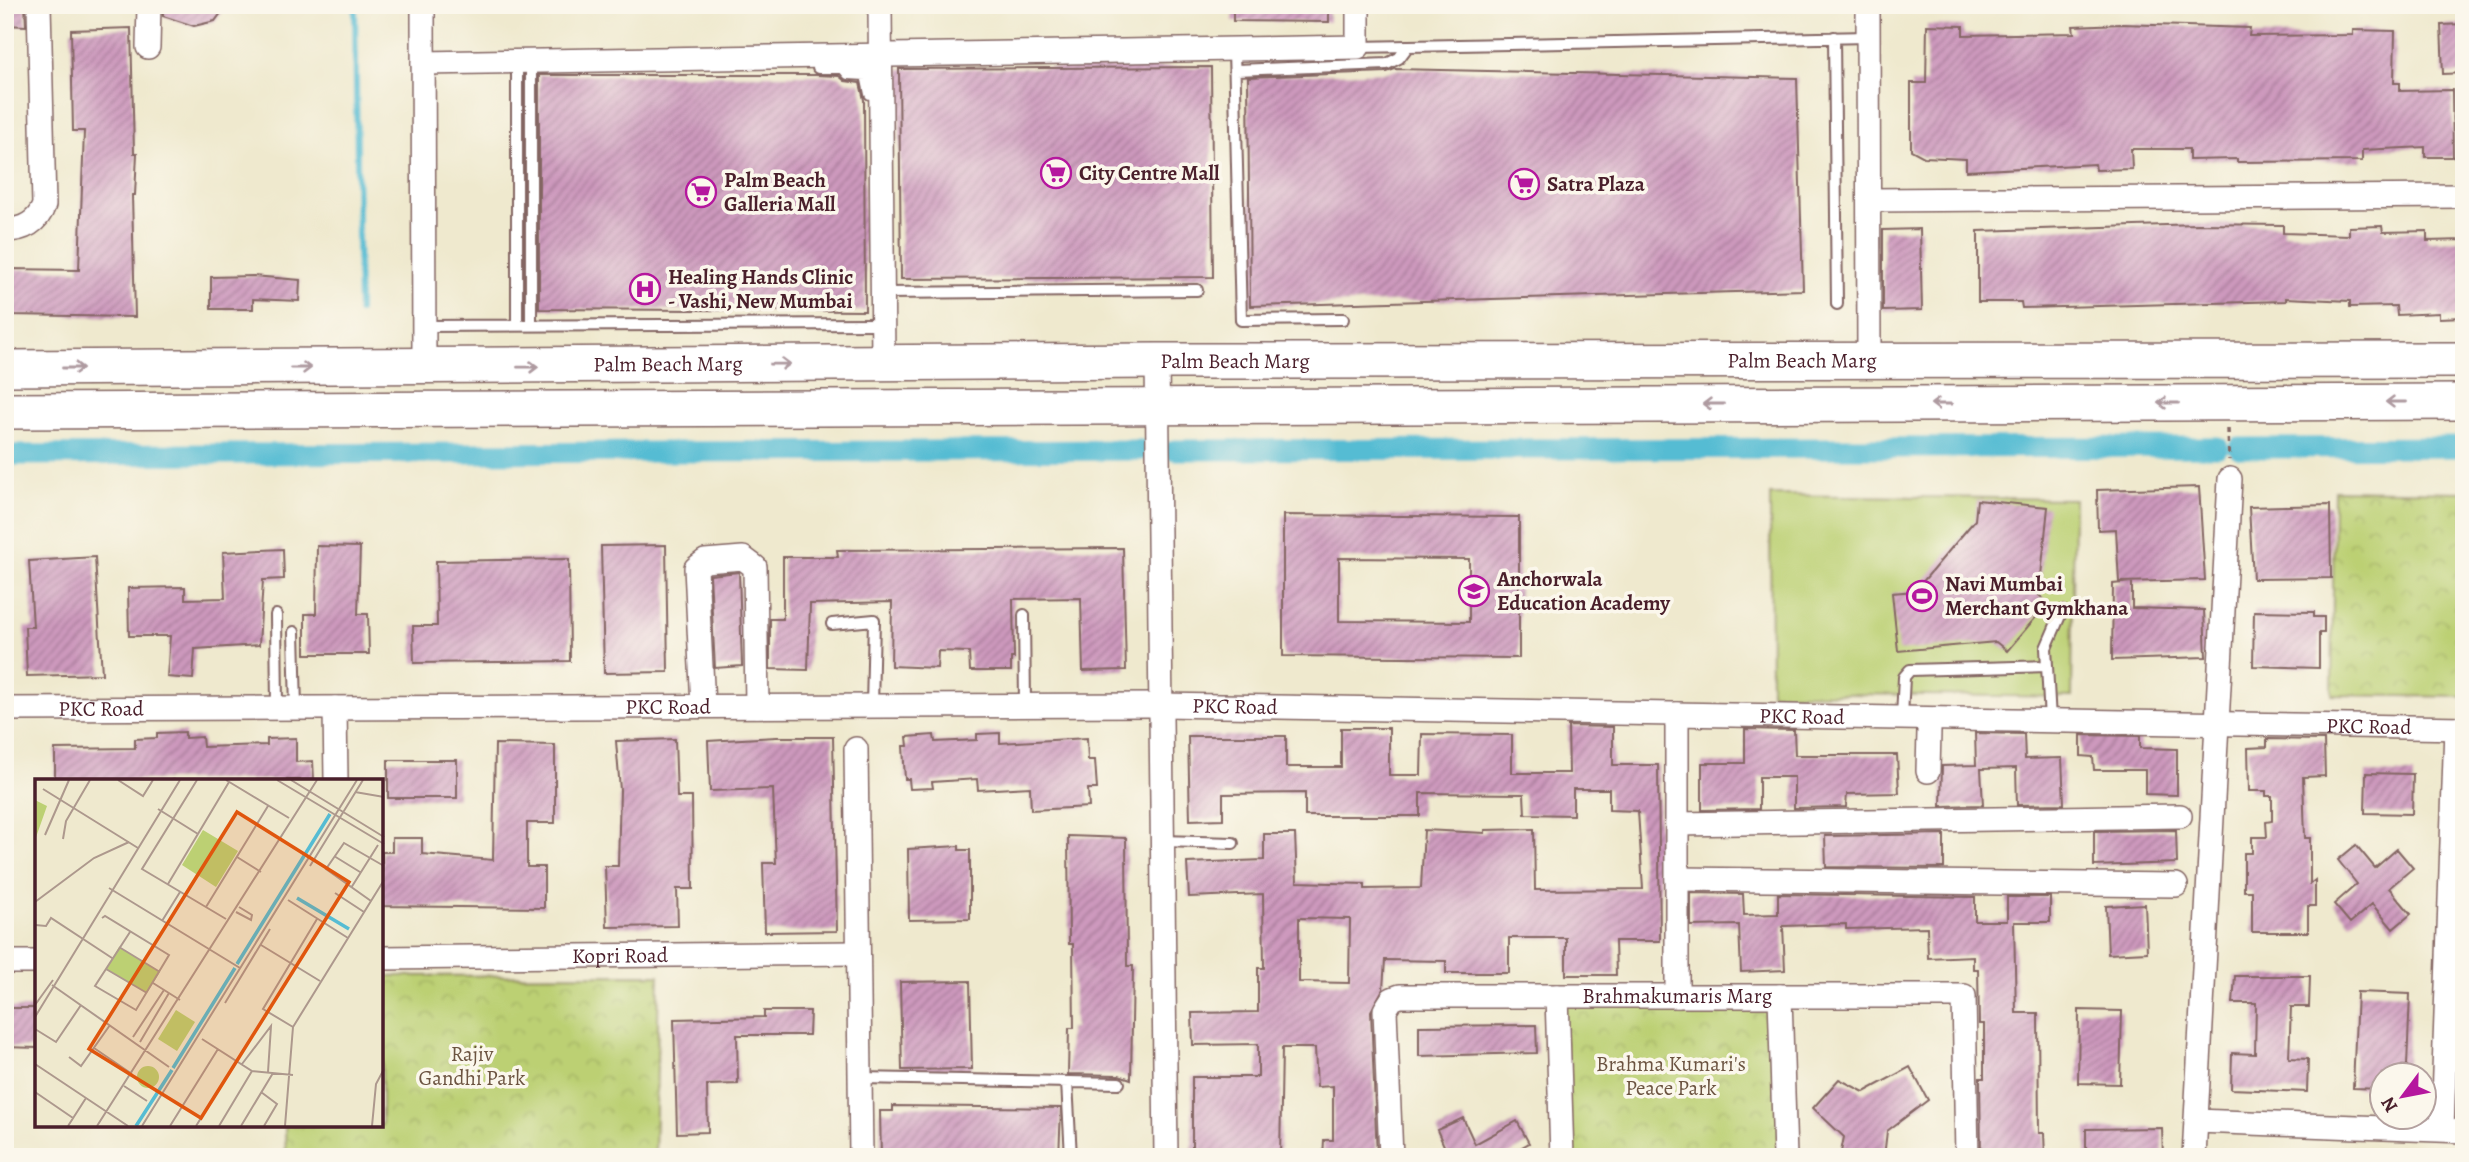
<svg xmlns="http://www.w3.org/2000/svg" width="2469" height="1162" font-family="Alegreya,serif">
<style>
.park{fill:url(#park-crowns);stroke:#83784f;stroke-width:2}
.pitch{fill:#bcd073;stroke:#83784f;stroke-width:2}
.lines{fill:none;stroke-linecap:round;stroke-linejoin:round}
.stream{stroke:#55bcd3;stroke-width:6}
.canal{stroke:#55bcd3;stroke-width:21}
.building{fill:url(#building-hatch);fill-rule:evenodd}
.lane-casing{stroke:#846664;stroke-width:14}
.street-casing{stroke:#846664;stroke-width:26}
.primary-casing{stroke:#846664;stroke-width:38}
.path{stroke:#846664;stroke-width:3.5;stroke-dasharray:5 5;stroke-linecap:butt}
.lane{stroke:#fff;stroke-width:10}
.street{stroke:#fff;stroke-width:23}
.primary{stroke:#fff;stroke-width:35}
.oneway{stroke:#ae9aa0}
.labels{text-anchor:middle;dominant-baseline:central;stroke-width:7;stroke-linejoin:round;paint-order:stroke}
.poi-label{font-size:21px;font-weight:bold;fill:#4a1f2b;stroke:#fbf7ec;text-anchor:start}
.street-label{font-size:21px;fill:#4a1f2b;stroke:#fbf7ec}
.park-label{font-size:21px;fill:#6c5441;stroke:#fbf7ec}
.inset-river{fill:none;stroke:#55bcd3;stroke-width:3.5}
.inset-road{fill:none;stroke:#ad988d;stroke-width:2}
.view{fill:#e0560e;fill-opacity:0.15;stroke:#e0560e;stroke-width:3.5}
.inset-edge{fill:none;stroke:#4a1f2b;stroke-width:3.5}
</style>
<defs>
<pattern id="park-crowns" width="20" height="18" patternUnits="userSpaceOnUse" patternTransform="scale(1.75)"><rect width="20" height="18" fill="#bcd073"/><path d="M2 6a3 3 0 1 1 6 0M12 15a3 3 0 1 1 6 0" fill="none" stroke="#a3b264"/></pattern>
<pattern id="building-hatch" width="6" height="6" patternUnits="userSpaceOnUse" patternTransform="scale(1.75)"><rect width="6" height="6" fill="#cd99bd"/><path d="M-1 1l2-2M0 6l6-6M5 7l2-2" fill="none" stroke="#a87c9a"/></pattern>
</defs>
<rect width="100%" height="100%" fill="#fbf7ec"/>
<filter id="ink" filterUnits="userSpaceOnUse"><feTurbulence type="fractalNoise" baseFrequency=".0143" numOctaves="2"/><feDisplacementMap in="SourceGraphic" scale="14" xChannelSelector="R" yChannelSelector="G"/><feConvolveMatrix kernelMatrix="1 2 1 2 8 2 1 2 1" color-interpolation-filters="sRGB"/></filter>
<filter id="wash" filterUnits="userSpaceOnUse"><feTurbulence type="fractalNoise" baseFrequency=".00686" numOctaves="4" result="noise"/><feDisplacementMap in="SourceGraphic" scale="28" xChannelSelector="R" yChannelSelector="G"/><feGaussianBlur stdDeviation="1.57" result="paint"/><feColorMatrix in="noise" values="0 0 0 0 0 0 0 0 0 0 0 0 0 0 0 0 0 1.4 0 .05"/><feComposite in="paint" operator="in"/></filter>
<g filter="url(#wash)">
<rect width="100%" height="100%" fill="#efe9ce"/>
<path class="park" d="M2334,490L2464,492V697L2332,695Z
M659,975L655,1157H286L285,1125H382V976Z
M1557,996H1780L1785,1157H1562Z"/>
<path class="pitch" d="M1770,495L2074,499L2072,697L1771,693Z"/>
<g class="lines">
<path class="stream" d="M355,5L359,311"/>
<path class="canal" d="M2239,448L2464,447
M1175,450L2218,447
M5,455L1141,450"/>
</g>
<g id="blocks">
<path class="building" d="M5,5H25L26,26L5,25Z
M163,5H227L215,21L194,26L163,16Z
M1233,5H1329V22L1233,21Z
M2121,24L2250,28L2249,36L2353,35V30L2395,31L2394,83H2400V91L2452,90L2453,157H2425V147L2362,150V161L2237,162V159L2189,160V149H2131L2132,169L2096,170L2095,164L1966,171V159L1924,157L1911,150V83H1926L1927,25L1963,26V35L2074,33L2073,26Z
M2464,24V73L2443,74L2441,25Z
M131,28L134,153H137L135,195H132L135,317L11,315L9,269L79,270L84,131H73L71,30Z
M1211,67L1213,277L901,279L899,69Z
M1395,69L1797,78L1803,290L1250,306L1248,77L1387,72Z
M539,75H815L839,76L845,81L860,83L864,100L865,311L539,309Z
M2198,224L2283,225V233L2349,235V227L2382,226L2383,232L2427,231V241L2464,240V317L2439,318V313L2397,315L2396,306L2350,307V301L2286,298V301L2249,302L2022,308L2021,302H1978V231Z
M1920,229L1922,310L1883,311V230Z
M253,276L300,280L299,301L253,299V309H211V277Z
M2199,487L2205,580L2119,582L2116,529L2098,530L2097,490Z
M1977,500L2048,507L2039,595L2048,603L2007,651L1996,642L1898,651L1892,593L1915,591L1975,520Z
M2330,505L2331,578L2253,579L2249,507Z
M1283,515L1519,517V658L1283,656ZM1339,558L1469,559V622L1339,621Z
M666,545L668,672L604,673L601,546Z
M317,546L360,547L358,614H368L369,654H305V614H316Z
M1123,548L1126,670L1083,671L1081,598L1013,599L1014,658H1011V671H970L969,652L938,651L937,668L891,666L892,602L810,604L808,670L770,669V619H783V557H838L837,550Z
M283,549L284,579L263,580L259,645L195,649L193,679L167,677L170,636H129L128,588L185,587V599L225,598L223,552Z
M95,557L102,674L27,676L25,627H33L29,561Z
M569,559L570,661L414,663L413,626H437L436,561Z
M739,572L742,666L715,668L710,575Z
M2132,582V608L2204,610L2206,657L2112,660L2113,584Z
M2254,611L2314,612V617H2324V633H2319V668L2253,666Z
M1568,726L1613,727V765H1658L1660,941H1615L1616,975H1566V938H1509V973H1446V961L1385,960L1383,989L1371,1011L1377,1157H1323L1324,1140H1333V1086L1317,1087L1315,1048H1282L1280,1157H1192V1077H1258V1044L1193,1045L1192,1013L1258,1012V968H1264L1263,894L1189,897L1187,863L1264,860V834H1295L1297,882L1365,884V889L1421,888L1424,830L1485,833V830L1534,829L1535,890L1643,889L1638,811L1609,810V789H1573V815L1525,814L1524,794L1420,793V816H1305V793L1223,794V819L1190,820L1188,736H1286V767H1341V728H1389V775H1421L1422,734L1512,735V773H1569ZM1299,918L1350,919L1349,983L1299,982Z
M1745,729L1794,730L1795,755H1897L1899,793L1847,794L1846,807L1794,808V777H1759V809L1702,810V763H1745Z
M185,732V738L202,737L203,747L267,745V739L296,738V762L313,761L314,780H55V749L135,748V739L157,738V733Z
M1000,733V743L1087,738L1088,760H1095L1097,789H1088L1089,807L1031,810L1030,787L978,790L977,779L932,782L933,788L910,789L909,779H905L903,746H908L907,737L934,735L935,742L977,740V734Z
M1975,733L2024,734L2025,759L2062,758L2064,804L2017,805L2016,768L1981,769L1983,805L1941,806L1942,766L1976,765Z
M2081,735L2140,736V748L2177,749V795L2145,794V770H2094L2093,757L2081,756Z
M777,737H833L837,931L765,932L763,863H776L773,789L710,791L708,741Z
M675,739L677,797H692L693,889H677L678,926L607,927L605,866H618L620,790L616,741Z
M2267,739L2324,740L2325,776L2303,777L2305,838H2310V884L2315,880V906H2308V932H2252V891H2244V853H2252V837H2267L2266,822L2272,821V796H2266V791H2249L2248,748L2267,747Z
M495,744L555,745V823H527V867H544V908L382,906V852H392V838H422V854L493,860Z
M388,760H457V798H388Z
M2366,773L2413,774L2412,814L2365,813Z
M2176,830L2177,863L2094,866V831Z
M1944,834V868L1826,867L1825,836Z
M1068,836L1126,838L1127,966H1133L1131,1079L1119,1075L1068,1074L1069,1028H1074L1073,944H1069Z
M2356,845L2375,868L2397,849L2413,868L2389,888L2411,914L2393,929L2372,904L2350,923L2334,904L2357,884L2338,860Z
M959,846V850H970V919L909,920L908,849Z
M1691,893L1743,894L1744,915L1778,914V894L1975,897V921H2007V897H2050V922H2014L2016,1013H2038L2039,1133H2044L2045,1157H1981L1980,1078H1984V1024H1979L1978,969H1973V956L1928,958L1927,927L1846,929V924L1783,926L1785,970L1741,972L1739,925L1691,926Z
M2145,904L2147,952L2108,954L2106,906Z
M2235,976H2310L2309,1007H2291L2289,1058L2308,1059L2307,1092L2231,1089L2232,1053L2255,1054L2256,1003H2233Z
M970,981L972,1069L902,1070L900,982Z
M2357,992L2410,994L2407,1066H2402L2401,1074H2382V1089L2353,1088Z
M5,1008H37V1048L5,1047Z
M2079,1010L2122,1011L2120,1084L2078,1083Z
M764,1011H810L809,1035H737L738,1084L707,1085L708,1132L677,1133L674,1019L764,1017Z
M1536,1025L1537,1053L1419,1056V1026Z
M1910,1067L1928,1100L1887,1131L1884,1157H1840L1844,1137L1813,1108L1839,1079L1864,1092Z
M893,1106L1061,1108L1059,1157H881L880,1111H893Z
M1463,1118L1475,1144L1517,1121L1529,1143L1504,1157H1449L1437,1130Z
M2162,1128L2163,1157H2086V1129Z"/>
</g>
</g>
<g filter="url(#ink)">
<use href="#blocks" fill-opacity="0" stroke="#846664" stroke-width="2"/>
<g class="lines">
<g class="lane-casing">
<path id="lane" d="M1834,37L1837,304
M1358,47L1868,37
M1234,50L1241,320L1343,319
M517,62V324
M818,68H879
M843,68L848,74L866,75L870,94
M1236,70L1387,64L1399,58L1408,46
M882,293L1197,290
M531,324V62
M423,326L882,324
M276,615L277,708
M1024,615L1025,704
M832,624L874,620L872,706
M294,632L296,708
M1902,717L1904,677L1910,670L2047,666
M2050,720L2046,648L2062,611
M1162,841L1233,843
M860,1078L1119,1083
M1067,1082L1071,1157"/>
</g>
<g class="street-casing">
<g id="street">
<path d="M423,5L424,368"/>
<path d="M880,5L883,363"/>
<path d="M1868,5L1869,362"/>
<path d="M148,47L149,5"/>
<path d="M423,63L1358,47V5"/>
<path d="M1869,200L2464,196"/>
<path d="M5,230C24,230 38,222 44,205L39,5"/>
<path d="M1157,361L1166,1157"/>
<path d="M703,706L696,568L705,561L743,558L755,567L757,706"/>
<path d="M335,708L336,780"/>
<path id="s1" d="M5,709L1161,705L2464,728"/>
<path d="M856,749L861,1157"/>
<path d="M1928,771L1929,731"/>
<path d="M1677,824L2180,816"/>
<path d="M1677,879L2176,885"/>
<path id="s2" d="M382,958L858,953"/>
<path d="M5,962H37"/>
<path d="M1557,996L1562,1157"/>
<path d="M1677,996V714"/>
<path d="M1780,996L1785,1157"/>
<path d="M2196,1121L2464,1131"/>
<path d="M2442,1129L2456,728"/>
<path id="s3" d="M1391,1157L1385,1010L1392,999L1400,996H1964L1967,1157"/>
<path d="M2194,1157L2230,479"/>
</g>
</g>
<g class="primary-casing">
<g id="primary">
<path id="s4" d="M5,368L1157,361L2464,360"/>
<path d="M5,411L2464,402"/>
</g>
</g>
<path class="path" d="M2228,429L2229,460"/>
<use href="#lane" class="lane"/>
<use href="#street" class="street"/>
<use href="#primary" class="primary"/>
</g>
<defs><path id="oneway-shaft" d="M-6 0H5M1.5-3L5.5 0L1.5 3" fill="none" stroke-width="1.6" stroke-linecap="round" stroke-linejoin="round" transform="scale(1.75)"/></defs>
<g class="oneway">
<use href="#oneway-shaft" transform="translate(780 364) rotate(-1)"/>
<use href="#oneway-shaft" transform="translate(528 367) rotate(-1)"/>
<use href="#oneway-shaft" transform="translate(73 368)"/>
<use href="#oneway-shaft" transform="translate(301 368)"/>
<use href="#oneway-shaft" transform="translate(2396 402) rotate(180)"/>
<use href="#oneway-shaft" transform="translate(2168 403) rotate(180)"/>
<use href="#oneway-shaft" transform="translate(1713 404) rotate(180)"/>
<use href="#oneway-shaft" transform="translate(1941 404) rotate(180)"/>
</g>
</g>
<defs>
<g id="supermarket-ring" transform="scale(1.575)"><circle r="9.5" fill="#fbf7ec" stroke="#b5179e" stroke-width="1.5"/><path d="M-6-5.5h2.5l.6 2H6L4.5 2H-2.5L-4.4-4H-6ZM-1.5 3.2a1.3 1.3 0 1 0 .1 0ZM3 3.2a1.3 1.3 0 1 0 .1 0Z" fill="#b5179e"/></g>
<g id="hospital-ring" transform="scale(1.575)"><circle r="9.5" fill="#fbf7ec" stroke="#b5179e" stroke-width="1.5"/><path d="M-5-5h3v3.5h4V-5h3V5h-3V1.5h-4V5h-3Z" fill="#b5179e"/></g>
<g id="school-ring" transform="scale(1.575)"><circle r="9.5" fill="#fbf7ec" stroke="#b5179e" stroke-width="1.5"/><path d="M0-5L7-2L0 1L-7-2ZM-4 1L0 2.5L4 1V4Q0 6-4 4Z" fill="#b5179e"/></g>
<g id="stadium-ring" transform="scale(1.575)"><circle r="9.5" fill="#fbf7ec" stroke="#b5179e" stroke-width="1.5"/><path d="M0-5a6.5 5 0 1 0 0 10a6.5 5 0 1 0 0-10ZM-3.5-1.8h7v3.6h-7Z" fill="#b5179e"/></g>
</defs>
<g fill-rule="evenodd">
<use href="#supermarket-ring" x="1056" y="173"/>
<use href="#supermarket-ring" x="1524" y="184"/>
<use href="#supermarket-ring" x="701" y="192"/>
<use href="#hospital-ring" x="645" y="289"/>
<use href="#school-ring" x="1474" y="591"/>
<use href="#stadium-ring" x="1922" y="596"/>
</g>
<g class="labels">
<g class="poi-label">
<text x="1079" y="173">City Centre Mall</text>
<text x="724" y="180">Palm Beach<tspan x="724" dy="24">Galleria Mall</tspan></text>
<text x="1547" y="184">Satra Plaza</text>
<text x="668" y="277">Healing Hands Clinic<tspan x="668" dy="24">- Vashi, New Mumbai</tspan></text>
<text x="1497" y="579">Anchorwala<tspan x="1497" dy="24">Education Academy</tspan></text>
<text x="1945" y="584">Navi Mumbai<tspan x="1945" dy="24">Merchant Gymkhana</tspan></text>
</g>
<g class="street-label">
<text stroke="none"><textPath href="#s4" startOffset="1230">Palm Beach Marg</textPath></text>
<text stroke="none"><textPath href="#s4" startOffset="1797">Palm Beach Marg</textPath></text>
<text stroke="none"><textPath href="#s4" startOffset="663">Palm Beach Marg</textPath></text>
<text stroke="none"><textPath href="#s1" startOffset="663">PKC Road</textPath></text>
<text stroke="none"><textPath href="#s1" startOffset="1230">PKC Road</textPath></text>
<text stroke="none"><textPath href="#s1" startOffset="96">PKC Road</textPath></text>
<text stroke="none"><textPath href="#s1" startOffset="1797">PKC Road</textPath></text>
<text stroke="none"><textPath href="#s1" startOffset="2364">PKC Road</textPath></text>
<text stroke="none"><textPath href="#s2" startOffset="238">Kopri Road</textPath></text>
<text stroke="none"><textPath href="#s3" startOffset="446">Brahmakumaris Marg</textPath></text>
</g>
<g class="park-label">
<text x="472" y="1054">Rajiv<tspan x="472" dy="24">Gandhi Park</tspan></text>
<text x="1671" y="1064">Brahma Kumari's<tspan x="1671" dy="24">Peace Park</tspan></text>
</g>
</g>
<g transform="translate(35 779)">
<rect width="348" height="348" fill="#efe9ce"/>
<path d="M0,21L12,27L0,61ZM168,51L203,72L181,108L147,86ZM84,168L125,193L112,214L71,190ZM102 298a11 11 0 1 1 22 0a11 11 0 1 1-22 0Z" fill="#bcd073"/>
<path d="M141,231L160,243L142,272L123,260Z" fill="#bcd073"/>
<path class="inset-river" d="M262,119L314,150M202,185L295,35M138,289L200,189M101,347L137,291"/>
<path class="inset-road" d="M83,1L108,17L118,1M162,1L107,90L191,140M191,1L254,39M242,1L349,65M256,1L349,58M8,10L103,69M320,13L349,18M123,30L163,55M10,56L34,1M28,60L31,42L55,1M299,77L325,93M202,78L226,93M275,87L328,1M133,105L194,3M74,109L205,189M316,109L343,66M300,114L329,133M253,121L313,159M336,122L291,90L309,64L349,87M0,123L59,79L94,63M171,128L233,27M201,133L216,141L217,136L204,128M67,139L70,137L134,176L101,231L60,207L95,153M127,142L145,113M0,146L11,147L16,139L77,179M226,166L285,202M84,168L125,193M71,190L112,214M118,204L145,221M17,206L134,288M190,224L235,150M0,226L18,201M0,238L145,1M258,248L228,230L282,140M0,250L21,263L46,226M98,258L129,211M167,260L217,292L258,296M105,263L134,214M59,269L97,295M34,278L46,287L75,246M0,285L93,347M207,285L236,247L233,293M89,307L112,322M0,313L38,339M226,313L242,325L229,347M33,347L51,319M62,347L282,1M107,347L322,1M135,347L183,270M161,347L202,282M184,347L217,292M206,347L238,294M250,347L258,248L349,101M337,347L341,305L349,290"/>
<path class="view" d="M202,33L314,103L166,339L54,270Z"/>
<rect width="348" height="348" class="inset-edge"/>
</g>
<rect width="2469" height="1162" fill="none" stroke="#fbf7ec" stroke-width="28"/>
<g transform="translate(2403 1096) rotate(238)"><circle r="33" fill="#fbf7ec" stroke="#b4a19f" stroke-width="2"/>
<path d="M0-5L12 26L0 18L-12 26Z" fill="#b5179e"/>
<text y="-10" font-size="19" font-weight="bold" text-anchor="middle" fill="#4a1f2b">N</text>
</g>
</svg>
